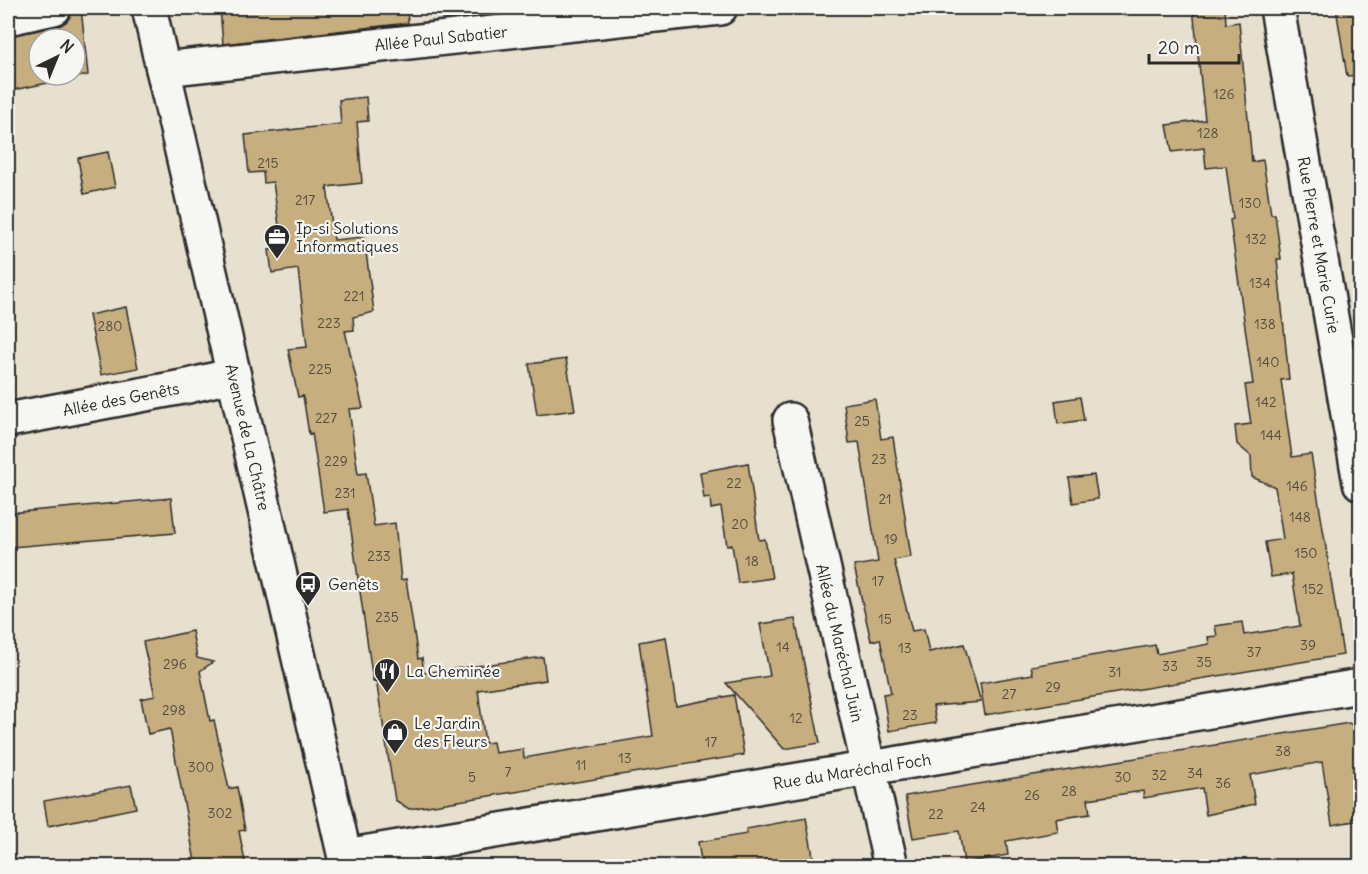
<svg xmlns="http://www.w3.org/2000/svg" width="1368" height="874" font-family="Delius,sans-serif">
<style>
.building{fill:#c7ae7e;stroke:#2b2b2b;stroke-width:1.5;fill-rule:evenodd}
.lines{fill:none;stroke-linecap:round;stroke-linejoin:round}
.minor-casing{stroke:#2b2b2b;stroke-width:38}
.major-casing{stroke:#2b2b2b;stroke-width:38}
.minor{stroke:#f6f6f2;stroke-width:33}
.major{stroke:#f6f6f2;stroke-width:33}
.labels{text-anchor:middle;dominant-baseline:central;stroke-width:4.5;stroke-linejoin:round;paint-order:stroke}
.number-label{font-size:14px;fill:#524c40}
.street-label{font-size:16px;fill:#2b2b2b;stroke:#f6f6f2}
.poi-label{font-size:16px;fill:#2b2b2b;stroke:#f6f6f2;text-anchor:start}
</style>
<rect width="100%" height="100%" fill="#e8e0cf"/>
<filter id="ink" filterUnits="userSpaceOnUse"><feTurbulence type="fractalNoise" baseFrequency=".0167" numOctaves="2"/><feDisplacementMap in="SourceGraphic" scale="12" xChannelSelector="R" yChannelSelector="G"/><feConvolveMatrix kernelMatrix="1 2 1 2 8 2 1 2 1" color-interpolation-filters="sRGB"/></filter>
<g filter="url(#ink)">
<path class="building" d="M72,8H81L88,75L8,91V36L59,26L67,21ZM39,39H75V75H39Z
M235,8H407L408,23L223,44L220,9Z
M1193,8H1225L1226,24L1239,22L1252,162L1263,160L1271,214H1275L1281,259H1277L1289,379L1281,380L1292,457L1311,454L1343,655L985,715L980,683L1033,674L1031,666L1155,645L1157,654L1209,644L1208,637L1217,636L1215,626L1242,622L1244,635L1300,626L1292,574L1271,577L1265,542L1283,539L1275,487L1252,477L1251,456L1237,444L1235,426L1251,424L1245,385L1253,384L1230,220L1233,219L1226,166L1206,168L1204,148L1172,152L1167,125L1205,120Z
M1336,8H1360V75L1347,76Z
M366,97L368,121L357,122L362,183L327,187L334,240L364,237L374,312L353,317L354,330L345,331L363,408L349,409L358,474L366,473L374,526L395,523L401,580L406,579L418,659L422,658L424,673L543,657L546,680L478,690L485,743L493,742L495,753L523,749L524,758L653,736L639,642L666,637L676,706L734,695L744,755L409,809L395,800L376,680L373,681L348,509L324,512L312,433L309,434L303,396L298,397L288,349L307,347L298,269L272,273L269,250L282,248L273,182L264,183L263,172L249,173L245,135L341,124L339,100Z
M108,152L115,187L84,194L78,158Z
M126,307L138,368L101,375L89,315Z
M566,359L575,410L537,415L529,364Z
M1080,397L1084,420L1058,424L1055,401Z
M875,399L881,439L893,437L911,557L894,560L912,631L924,629L929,652L964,644L981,702L933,706L936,723L889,731L883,694L891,693L880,639L871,641L854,566L878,562L859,442L849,443L844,404Z
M748,463L759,540L765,539L772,578L738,583L732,545L727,546L721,507L711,509L710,497L704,498L700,472Z
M1094,475L1098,499L1073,503L1069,478Z
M171,498L175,533L12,547L9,513Z
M795,619L820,743L784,749L726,683L770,676L760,624Z
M192,631L197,658L213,662L200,671L210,721L214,720L229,789L237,787L245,830L239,831L246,867H196L170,729L148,734L141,699L155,696L143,642Z
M1349,723L1358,729L1360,749V820L1332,825L1322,762L1250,775L1255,804L1206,815L1202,788L1144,798L1143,791L1088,799L1090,814L1056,819L1058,832L1006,841L1008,855L964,863L959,831L913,838L905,796Z
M131,785L136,808L48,826L44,801Z
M806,818L815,867H702L698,842L747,834L746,829Z"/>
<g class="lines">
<g class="minor-casing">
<path id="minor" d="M1277,8L1360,483
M8,18L54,8
M163,69L720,8
M8,420L188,386L233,375
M790,420L891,866
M345,856L1360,686"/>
</g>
<g class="major-casing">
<path id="major" d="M149,8L347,866"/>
</g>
<use href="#minor" class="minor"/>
<use href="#major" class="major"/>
</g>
</g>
<defs>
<g id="office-pin" transform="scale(1.35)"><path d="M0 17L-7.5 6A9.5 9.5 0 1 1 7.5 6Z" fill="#2b2b2b" stroke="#f6f6f2"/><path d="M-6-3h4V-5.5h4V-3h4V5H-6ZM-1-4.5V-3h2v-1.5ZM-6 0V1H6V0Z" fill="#fff"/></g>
<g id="bus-pin" transform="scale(1.35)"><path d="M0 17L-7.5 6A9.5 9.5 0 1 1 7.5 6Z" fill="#2b2b2b" stroke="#f6f6f2"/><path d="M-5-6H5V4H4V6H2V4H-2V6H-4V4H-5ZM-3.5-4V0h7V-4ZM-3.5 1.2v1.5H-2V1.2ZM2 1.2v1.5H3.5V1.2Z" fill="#fff"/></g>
<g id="restaurant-pin" transform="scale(1.35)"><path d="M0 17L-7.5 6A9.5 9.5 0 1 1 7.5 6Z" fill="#2b2b2b" stroke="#f6f6f2"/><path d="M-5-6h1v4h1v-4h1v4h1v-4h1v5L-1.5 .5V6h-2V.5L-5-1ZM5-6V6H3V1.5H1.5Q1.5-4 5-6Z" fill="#fff"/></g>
<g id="shop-pin" transform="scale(1.35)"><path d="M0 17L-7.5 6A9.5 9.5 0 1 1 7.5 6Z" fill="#2b2b2b" stroke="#f6f6f2"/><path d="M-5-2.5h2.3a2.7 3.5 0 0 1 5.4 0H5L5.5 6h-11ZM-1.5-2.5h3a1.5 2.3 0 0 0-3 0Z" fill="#fff"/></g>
</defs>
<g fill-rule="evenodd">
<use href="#office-pin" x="277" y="237"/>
<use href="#bus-pin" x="308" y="584"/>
<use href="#restaurant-pin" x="387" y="671"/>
<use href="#shop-pin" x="395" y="732"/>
</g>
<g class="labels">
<g class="number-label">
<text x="1224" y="94">126</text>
<text x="1208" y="133">128</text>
<text x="268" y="163">215</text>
<text x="305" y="200">217</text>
<text x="1250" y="203">130</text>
<text x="1256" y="239">132</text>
<text x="1260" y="283">134</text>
<text x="354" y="296">221</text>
<text x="329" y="323">223</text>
<text x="1265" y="324">138</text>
<text x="110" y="326">280</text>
<text x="1268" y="362">140</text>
<text x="320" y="369">225</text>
<text x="1266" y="402">142</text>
<text x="326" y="418">227</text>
<text x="862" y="421">25</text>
<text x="1271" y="435">144</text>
<text x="879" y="459">23</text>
<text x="336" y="461">229</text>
<text x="734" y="483">22</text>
<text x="1297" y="486">146</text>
<text x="345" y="493">231</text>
<text x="885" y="499">21</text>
<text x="1300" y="517">148</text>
<text x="740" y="524">20</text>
<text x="891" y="539">19</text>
<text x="1306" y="553">150</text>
<text x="379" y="556">233</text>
<text x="752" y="561">18</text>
<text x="878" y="581">17</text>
<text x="1313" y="589">152</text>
<text x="387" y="617">235</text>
<text x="885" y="619">15</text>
<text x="1308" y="645">39</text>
<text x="783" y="647">14</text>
<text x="905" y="648">13</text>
<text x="1254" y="652">37</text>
<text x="1204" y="662">35</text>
<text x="175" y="664">296</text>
<text x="1170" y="666">33</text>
<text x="1115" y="672">31</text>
<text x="1053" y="687">29</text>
<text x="1009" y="694">27</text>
<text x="174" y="710">298</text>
<text x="910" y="715">23</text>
<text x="796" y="718">12</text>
<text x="711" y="742">17</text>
<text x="1283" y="751">38</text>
<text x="625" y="758">13</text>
<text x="581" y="765">11</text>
<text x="201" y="767">300</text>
<text x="508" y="772">7</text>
<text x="1195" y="773">34</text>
<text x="1159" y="775">32</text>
<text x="472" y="777">5</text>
<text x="1123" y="777">30</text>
<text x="1223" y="783">36</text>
<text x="1069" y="791">28</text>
<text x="1032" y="795">26</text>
<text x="978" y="807">24</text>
<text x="220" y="813">302</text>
<text x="936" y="814">22</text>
</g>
<g class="street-label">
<text transform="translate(441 38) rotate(-6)">Allée Paul Sabatier</text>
<text transform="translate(1319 245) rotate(80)">Rue Pierre et Marie Curie</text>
<text transform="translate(121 399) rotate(-11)">Allée des Genêts</text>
<text transform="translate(248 437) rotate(77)">Avenue de La Châtre</text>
<text transform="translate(840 643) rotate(77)">Allée du Maréchal Juin</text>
<text transform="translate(852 771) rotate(-9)">Rue du Maréchal Foch</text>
</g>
<g class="poi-label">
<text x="296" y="228">Ip-si Solutions<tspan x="296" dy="18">Informatiques</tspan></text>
<text x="328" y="584">Genêts</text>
<text x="406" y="671">La Cheminée</text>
<text x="414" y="723">Le Jardin<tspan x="414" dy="18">des Fleurs</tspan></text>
</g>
</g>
<rect width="1368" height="874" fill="none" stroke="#f6f6f2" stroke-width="30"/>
<rect x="15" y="15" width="1338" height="844" fill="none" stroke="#2b2b2b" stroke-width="2" filter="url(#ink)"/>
<g transform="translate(57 57) rotate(43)"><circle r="28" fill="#f6f6f2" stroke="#a5a5a2" stroke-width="1.5"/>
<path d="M0-4.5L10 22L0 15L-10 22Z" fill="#2b2b2b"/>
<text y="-9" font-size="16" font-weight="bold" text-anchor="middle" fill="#2b2b2b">N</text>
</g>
<path d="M1149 54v9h90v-9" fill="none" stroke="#2b2b2b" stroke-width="3"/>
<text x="1158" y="54" font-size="18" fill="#2b2b2b" stroke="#f6f6f2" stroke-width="4.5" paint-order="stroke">20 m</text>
</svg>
